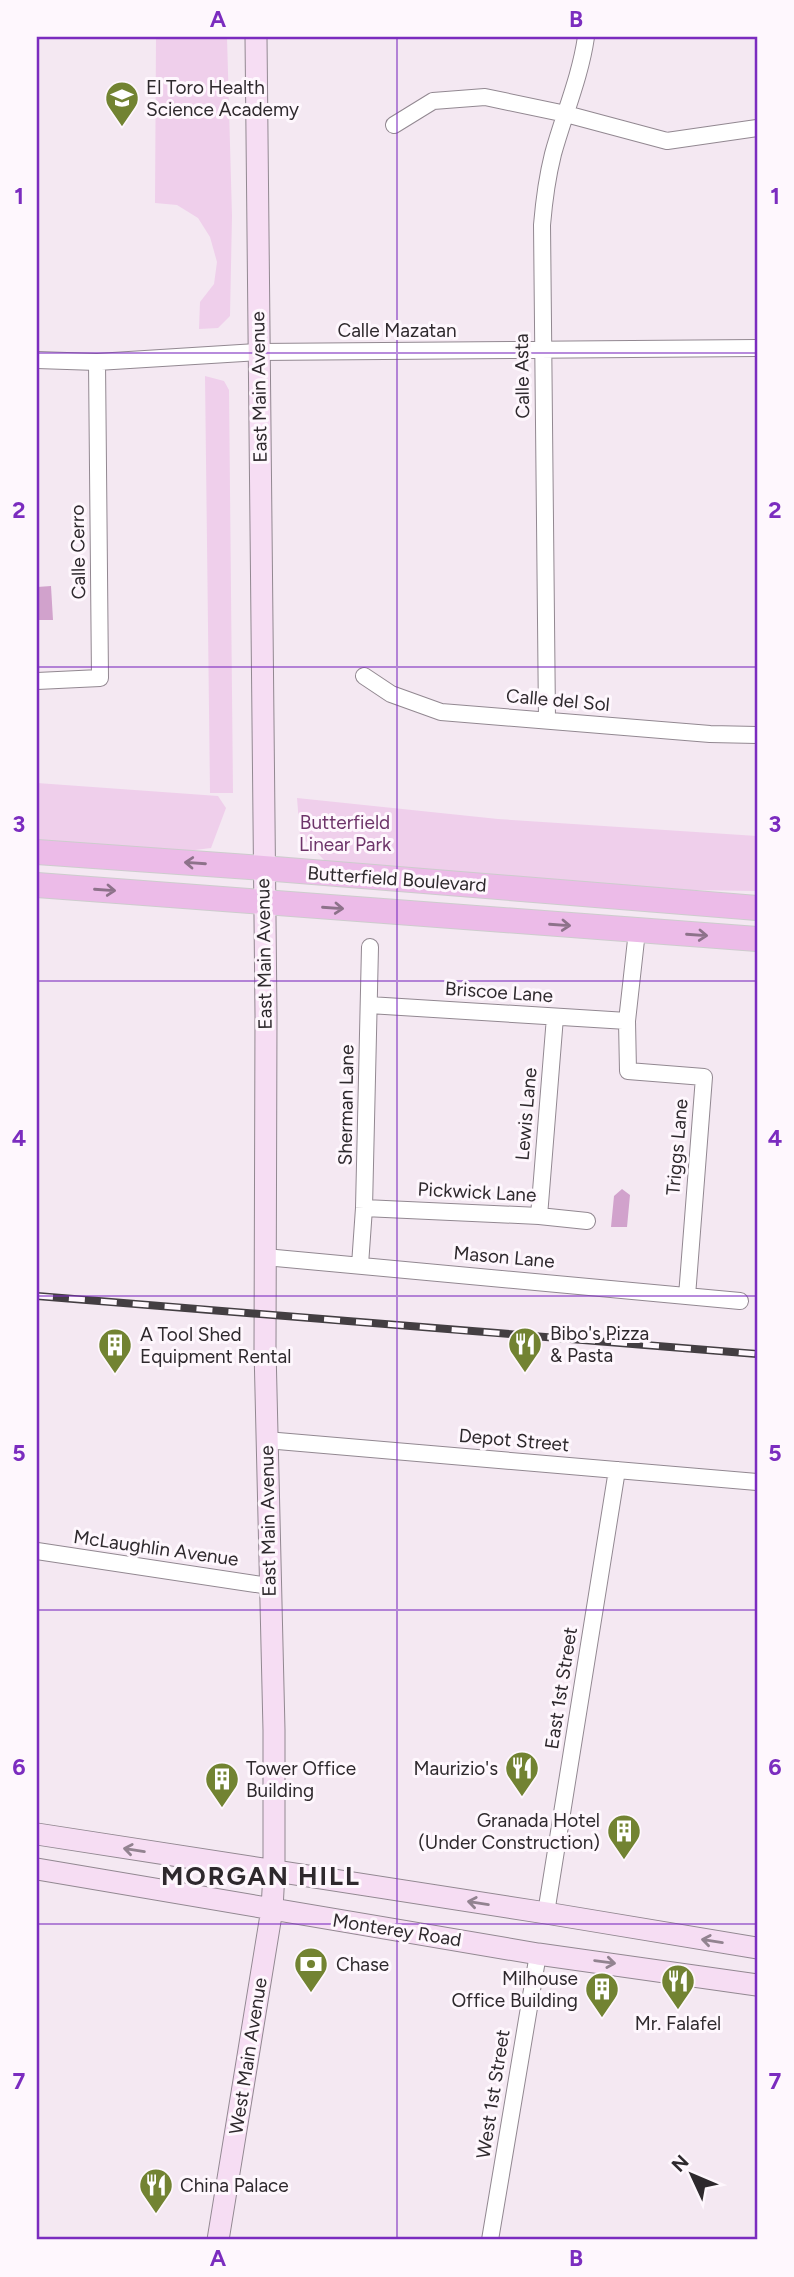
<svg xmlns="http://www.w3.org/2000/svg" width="794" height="2277" font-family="Figtree,sans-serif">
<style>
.green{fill:#efcfeb}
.water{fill:#d1a2cc}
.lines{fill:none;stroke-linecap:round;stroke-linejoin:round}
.street-casing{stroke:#928891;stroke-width:18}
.secondary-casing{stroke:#928891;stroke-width:23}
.primary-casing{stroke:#cdcccd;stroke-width:26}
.street{stroke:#fff;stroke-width:16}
.secondary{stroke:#f6ddf3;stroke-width:21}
.primary{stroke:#ecbbe8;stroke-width:24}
.rail-casing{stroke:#433e42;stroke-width:8}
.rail{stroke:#fef7fd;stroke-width:5;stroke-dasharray:16;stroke-linecap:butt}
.oneway{stroke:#8d728a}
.oneway2{stroke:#928390}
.grid{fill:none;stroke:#7b2cbf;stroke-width:2;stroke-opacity:0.55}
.labels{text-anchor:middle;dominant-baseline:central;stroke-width:6;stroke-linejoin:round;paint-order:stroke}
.poi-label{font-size:19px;fill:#2e292d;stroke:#fef7fd;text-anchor:start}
.street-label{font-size:19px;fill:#2e292d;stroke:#fef7fd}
.park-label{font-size:19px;fill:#6d3469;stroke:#fef7fd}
.district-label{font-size:26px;font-weight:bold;letter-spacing:2px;fill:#2e292d;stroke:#fef7fd}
.neatline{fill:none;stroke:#7b2cbf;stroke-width:2.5}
.grid-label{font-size:23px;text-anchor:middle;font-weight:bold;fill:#7b2cbf}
</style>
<rect width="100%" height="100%" fill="#f4e8f2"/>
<path class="green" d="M156,37H227L232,216L230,316L218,328L199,329L200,302L214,284L217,262L210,237L198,218L177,205L155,203Z
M205,376L224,381L229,390L233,793H210Z
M37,783L218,796L226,808L211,848L187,851L37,840Z
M297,798L498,819L757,836V891L689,890L326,862L300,835Z"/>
<path class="water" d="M51,586L53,620H37V587Z
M622,1189L630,1195L627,1227H611L614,1196Z"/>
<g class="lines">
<g class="street-casing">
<path id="street" d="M394,125L433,101L485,97L566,114L667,141L757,128
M37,360L97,362L258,352L757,348
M364,676L391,694L441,712L710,734L757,735
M37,681L100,678L97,362
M547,719L542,225C544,201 547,178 553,154C564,114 580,78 586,37
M637,931L627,1021L628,1071L704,1077L687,1296
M369,1005L627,1021
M364,1208L539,1216L587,1221
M539,1216L555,1017
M265,1257L740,1301
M360,1265L364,1208L370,947
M266,1440L757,1482
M37,1551L269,1586
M546,1913L617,1470
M490,2240L538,1954"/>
</g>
<g class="secondary-casing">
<path id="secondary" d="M37,1834L546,1913L757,1948
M37,1869L538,1954L757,1985
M218,2240L272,1909L274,1872V1730L265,1349L266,1015L256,37"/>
</g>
<g class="primary-casing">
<path id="primary" d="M37,852L263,868L757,908
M37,885L757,939"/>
</g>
<use href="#street" class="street"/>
<use href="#secondary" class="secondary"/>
<use href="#primary" class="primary"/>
<g class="rail-casing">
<path id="rail" d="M37,1296L757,1354"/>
</g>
<use href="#rail" class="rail"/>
</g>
<defs><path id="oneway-shaft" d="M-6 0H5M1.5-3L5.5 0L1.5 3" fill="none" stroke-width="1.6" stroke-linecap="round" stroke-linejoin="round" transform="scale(1.75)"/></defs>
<g class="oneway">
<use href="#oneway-shaft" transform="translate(195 863) rotate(-176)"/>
<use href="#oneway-shaft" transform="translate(105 890) rotate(4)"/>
<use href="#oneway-shaft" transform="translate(333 908) rotate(4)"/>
<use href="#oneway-shaft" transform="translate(560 925) rotate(4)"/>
<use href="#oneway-shaft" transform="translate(697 935) rotate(4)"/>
</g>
<g class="oneway2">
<use href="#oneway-shaft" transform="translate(134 1850) rotate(-171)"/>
<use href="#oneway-shaft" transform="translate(478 1903) rotate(-171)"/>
<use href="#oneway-shaft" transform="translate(712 1941) rotate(-171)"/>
<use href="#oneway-shaft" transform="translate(605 1962) rotate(8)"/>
</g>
<path class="grid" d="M397,37V2240M37,353H757M37,667H757M37,981H757M37,1296H757M37,1610H757M37,1924H757"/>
<defs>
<g id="school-pin" transform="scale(1.75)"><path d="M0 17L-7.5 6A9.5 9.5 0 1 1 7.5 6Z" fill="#728332" stroke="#fef7fd"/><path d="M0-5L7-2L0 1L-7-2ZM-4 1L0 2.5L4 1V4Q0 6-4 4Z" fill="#fff"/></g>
<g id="restaurant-pin" transform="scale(1.75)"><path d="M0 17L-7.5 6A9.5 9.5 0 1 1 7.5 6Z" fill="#728332" stroke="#fef7fd"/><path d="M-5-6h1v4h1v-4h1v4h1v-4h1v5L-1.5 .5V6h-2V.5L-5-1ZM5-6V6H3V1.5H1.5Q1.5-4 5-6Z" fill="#fff"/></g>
<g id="building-pin" transform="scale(1.75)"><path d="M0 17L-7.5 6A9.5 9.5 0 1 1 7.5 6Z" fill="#728332" stroke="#fef7fd"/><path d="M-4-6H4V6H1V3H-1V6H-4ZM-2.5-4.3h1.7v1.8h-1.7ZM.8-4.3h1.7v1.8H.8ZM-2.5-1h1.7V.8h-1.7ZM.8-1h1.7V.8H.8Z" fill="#fff"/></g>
<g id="bank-pin" transform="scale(1.75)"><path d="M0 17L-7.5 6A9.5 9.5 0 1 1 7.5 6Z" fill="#728332" stroke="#fef7fd"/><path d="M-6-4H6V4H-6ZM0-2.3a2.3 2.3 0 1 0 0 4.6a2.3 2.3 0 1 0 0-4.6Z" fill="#fff"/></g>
</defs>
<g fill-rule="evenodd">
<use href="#school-pin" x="122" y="98"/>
<use href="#restaurant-pin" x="525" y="1344"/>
<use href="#building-pin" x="115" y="1345"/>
<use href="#restaurant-pin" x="522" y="1768"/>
<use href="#building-pin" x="222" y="1779"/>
<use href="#building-pin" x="624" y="1831"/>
<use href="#bank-pin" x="311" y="1964"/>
<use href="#restaurant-pin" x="678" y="1981"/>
<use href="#building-pin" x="602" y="1989"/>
<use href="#restaurant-pin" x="156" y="2185"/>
</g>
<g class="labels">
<g class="poi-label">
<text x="146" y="87">El Toro Health<tspan x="146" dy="22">Science Academy</tspan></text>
<text x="550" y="1333">Bibo's Pizza<tspan x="550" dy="22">&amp; Pasta</tspan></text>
<text x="140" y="1334">A Tool Shed<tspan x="140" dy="22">Equipment Rental</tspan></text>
<text x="246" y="1768">Tower Office<tspan x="246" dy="22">Building</tspan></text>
<text x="498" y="1768" text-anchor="end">Maurizio's</text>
<text x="600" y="1820" text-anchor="end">Granada Hotel<tspan x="600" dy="22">(Under Construction)</tspan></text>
<text x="336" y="1964">Chase</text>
<text x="578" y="1978" text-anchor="end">Milhouse<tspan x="578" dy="22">Office Building</tspan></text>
<text x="678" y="2023" text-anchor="middle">Mr. Falafel</text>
<text x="180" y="2185">China Palace</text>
</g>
<g class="street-label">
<text x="397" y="330">Calle Mazatan</text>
<text transform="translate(522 376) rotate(-91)">Calle Asta</text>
<text transform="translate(259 387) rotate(-91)">East Main Avenue</text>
<text transform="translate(78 552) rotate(-91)">Calle Cerro</text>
<text transform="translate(558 700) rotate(5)">Calle del Sol</text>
<text transform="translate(397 879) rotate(4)">Butterfield Boulevard</text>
<text transform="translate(264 954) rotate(-91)">East Main Avenue</text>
<text transform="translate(499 992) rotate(4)">Briscoe Lane</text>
<text transform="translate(346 1105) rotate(-89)">Sherman Lane</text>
<text transform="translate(526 1114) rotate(-85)">Lewis Lane</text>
<text transform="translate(677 1147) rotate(-85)">Triggs Lane</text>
<text transform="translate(477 1192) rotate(3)">Pickwick Lane</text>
<text transform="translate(504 1257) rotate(5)">Mason Lane</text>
<text transform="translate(514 1440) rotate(5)">Depot Street</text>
<text transform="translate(268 1521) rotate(-91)">East Main Avenue</text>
<text transform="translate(156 1548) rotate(8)">McLaughlin Avenue</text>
<text transform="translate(561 1688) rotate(-81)">East 1st Street</text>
<text transform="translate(397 1930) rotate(9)">Monterey Road</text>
<text transform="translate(248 2056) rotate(-81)">West Main Avenue</text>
<text transform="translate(493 2094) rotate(-81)">West 1st Street</text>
</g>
<g class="park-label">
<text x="345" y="822">Butterfield<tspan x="345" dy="22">Linear Park</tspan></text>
</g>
<g class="district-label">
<text x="261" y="1876">MORGAN HILL</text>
</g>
</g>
<rect width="794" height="2277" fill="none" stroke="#fef7fd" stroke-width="77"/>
<g transform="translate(692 2175) rotate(314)" stroke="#fef7fd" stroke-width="5" paint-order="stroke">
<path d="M0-5L12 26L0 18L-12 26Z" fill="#2e292d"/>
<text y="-10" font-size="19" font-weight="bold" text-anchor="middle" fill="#2e292d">N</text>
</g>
<rect x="38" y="38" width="718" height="2200" class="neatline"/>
<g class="grid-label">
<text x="218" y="27">A</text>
<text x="576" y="27">B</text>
<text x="19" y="204">1</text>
<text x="775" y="204">1</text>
<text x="19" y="518">2</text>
<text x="775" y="518">2</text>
<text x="19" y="832">3</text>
<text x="775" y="832">3</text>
<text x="19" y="1146">4</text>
<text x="775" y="1146">4</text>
<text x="19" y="1461">5</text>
<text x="775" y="1461">5</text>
<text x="19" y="1775">6</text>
<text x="775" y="1775">6</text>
<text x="19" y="2089">7</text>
<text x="775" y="2089">7</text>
<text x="218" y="2266">A</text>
<text x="576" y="2266">B</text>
</g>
</svg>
